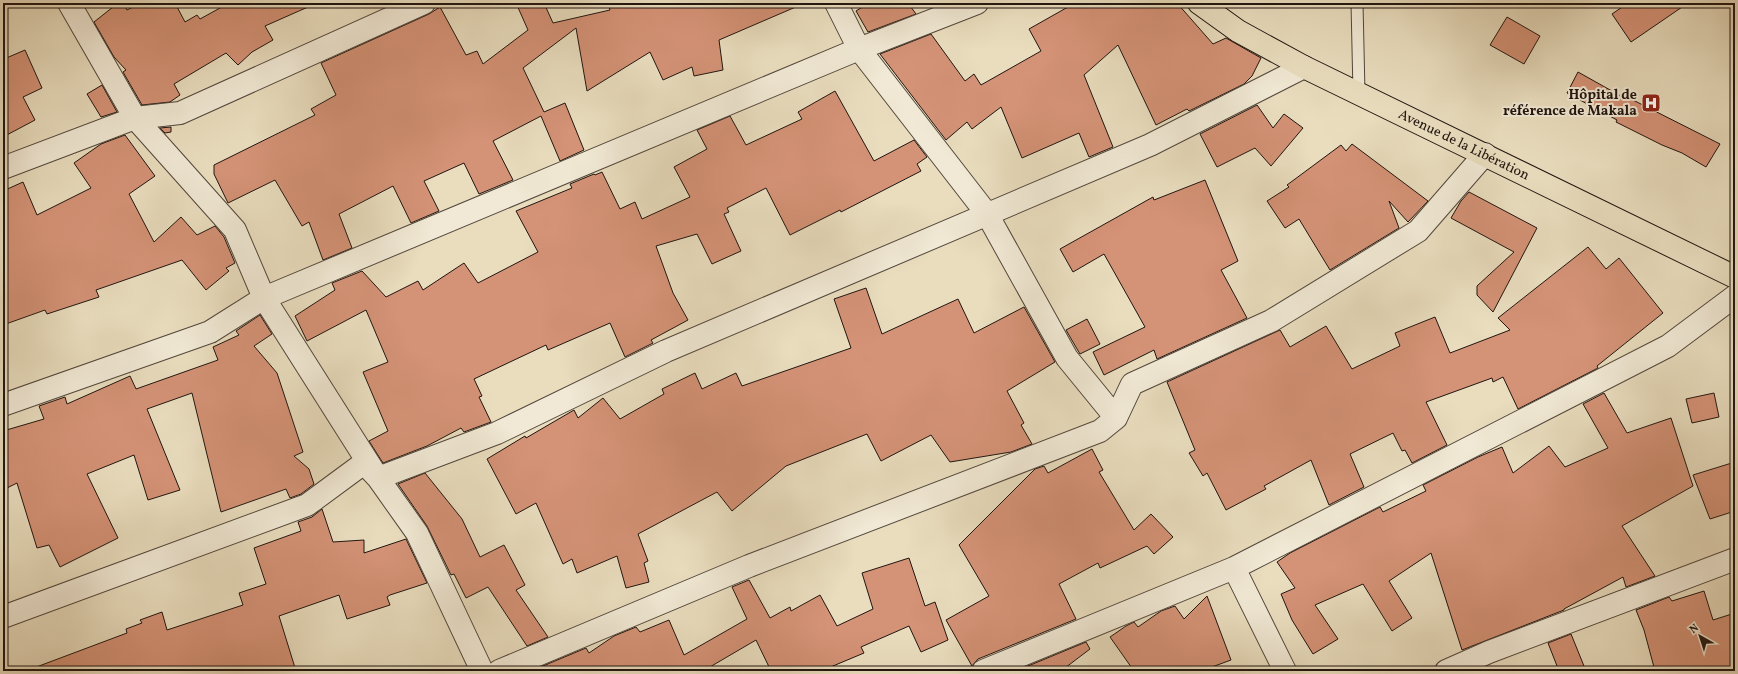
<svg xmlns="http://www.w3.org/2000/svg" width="1738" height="674" font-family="Vollkorn,serif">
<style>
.building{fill:#d49276;stroke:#201510}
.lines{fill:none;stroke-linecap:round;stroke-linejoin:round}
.lane-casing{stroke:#52473c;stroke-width:13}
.street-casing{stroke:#52473c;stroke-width:24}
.highway-casing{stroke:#201510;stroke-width:24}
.lane{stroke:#f1e9d5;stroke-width:11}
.street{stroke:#f1e9d5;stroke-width:22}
.highway{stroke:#e9ddbe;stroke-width:22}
.labels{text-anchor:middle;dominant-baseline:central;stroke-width:4;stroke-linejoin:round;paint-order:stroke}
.poi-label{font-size:14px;font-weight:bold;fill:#201510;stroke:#f1e9d5;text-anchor:end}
.street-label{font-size:14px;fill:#201510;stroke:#f1e9d5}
</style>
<rect width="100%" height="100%" fill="#e9ddbe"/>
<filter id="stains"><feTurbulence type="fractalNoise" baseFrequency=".005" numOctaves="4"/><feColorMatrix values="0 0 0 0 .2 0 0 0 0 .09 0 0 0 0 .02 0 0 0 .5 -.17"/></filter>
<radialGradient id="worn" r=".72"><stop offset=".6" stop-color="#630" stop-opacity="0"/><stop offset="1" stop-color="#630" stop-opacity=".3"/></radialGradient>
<path class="building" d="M118,3H123L127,10L141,3H175L185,22L197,15L200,19L229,3H317L265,26L273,40L252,52L238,65L226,53L174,84L180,95L170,102L142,105L123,72L126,70L114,57L94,22Z
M516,3H544L553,23L610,10L608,3H805L719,40L723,70L694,76L692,67L663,80L650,52L587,91L576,28L523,68L544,112L565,103L584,150L560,161L541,116L493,141L513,180L479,194L464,163L424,181L439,211L411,223L393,186L339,214L352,248L323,260L309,222L302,226L275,180L228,203L214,174V165L315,115L311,109L336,95L321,63L429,14L440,7L466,55L477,51L483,64L528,30Z
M869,3H908L916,14L868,32L856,11Z
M1075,3H1177L1213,44L1226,38L1261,58L1252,76L1244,84L1189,111L1187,109L1156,125L1118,45L1084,75L1113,147L1089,157L1079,133L1022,158L1001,107L972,129L967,122L946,140L880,54L931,34L965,81L974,74L981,85L1041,51L1029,29Z
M1628,3H1688L1631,42L1612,14Z
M1507,17L1540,36L1524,64L1490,45Z
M25,50L42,88L23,97L35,120L3,137V58L4,59Z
M1578,72L1628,100L1629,98L1720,144L1706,167L1682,153L1662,145L1616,122L1617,120L1567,93Z
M102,85L117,112L101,117L87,94Z
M835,91L874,161L914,140L927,157L917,164L921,171L841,212L840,210L790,235L766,188L727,208L729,212L724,214L741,251L712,264L697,234L656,246L673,293L688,320L651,340L653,343L625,357L610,323L548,350L546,345L474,379L482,396L479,397L491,422L464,432L461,428L427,446L383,463L369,441L388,431L363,372L388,362L366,310L307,341L295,316L335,290L332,283L362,271L386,297L418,281L423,290L464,263L478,283L538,252L516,211L572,188L570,184L594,174L595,175L602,172L620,209L635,202L642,219L690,197L674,167L707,149L697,130L730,116L746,145L802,119L798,112Z
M1257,105L1273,128L1284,114L1303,128L1271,166L1255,148L1217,167L1200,134Z
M171,127V132L165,133L160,128Z
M125,135L155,176L129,194L154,242L181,217L197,235L215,226L224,237L235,263L226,268L229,271L206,290L182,260L96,290L99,297L47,314L45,310L3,325V191L23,182L37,215L91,188L74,163L101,144Z
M1352,144L1428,201L1408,222L1389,201L1399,228L1330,270L1299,219L1285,228L1267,201L1289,187L1287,185L1341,145L1346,151Z
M1205,180L1238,261L1221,270L1247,318L1157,359L1154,350L1104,375L1093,352L1145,327L1104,254L1073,272L1060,249L1153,197L1154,200Z
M1469,192L1537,228L1493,312L1477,295V286L1514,252L1451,218L1461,201Z
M1588,247L1606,269L1619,258L1663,313L1597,366L1598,368L1518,409L1503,377L1493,382L1492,378L1426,402L1447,445L1412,463L1405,450L1402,451L1393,433L1350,454L1364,487L1329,505L1311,460L1264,486L1266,489L1226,510L1207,473L1203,476L1189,453L1195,450L1167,382L1280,330L1290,347L1326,326L1352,369L1400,346L1395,333L1435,317L1450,353L1510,330L1498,318Z
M866,288L882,334L958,299L974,333L1024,307L1055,362L1007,391L1024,423L1021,425L1032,444L1011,452L950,462L931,435L881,461L867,434L786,466L732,511L717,492L638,534L648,561L644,563L649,582L626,588L617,556L577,573L572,559L563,564L536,503L516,514L487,459L525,436L526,438L574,410L578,418L603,398L620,419L664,394L662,389L695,373L702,389L736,373L742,386L851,348L834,299Z
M260,315L272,334L254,346L277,373L303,452L294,456L309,469L314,484L301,494L290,498L286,489L221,512L192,393L147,409L180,490L148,500L134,455L87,474L118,538L60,567L49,545L37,548L17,483L3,490V431L44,419L39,406L65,397L67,404L130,376L136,389L218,360L213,347L239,335L236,331Z
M1087,319L1100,344L1080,354L1066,330Z
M1604,393L1627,433L1671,418L1693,486L1622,526L1655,576L1626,587L1623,577L1564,609V610L1462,650L1431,553L1389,581L1412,618L1392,631L1363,584L1315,605L1338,639L1313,654L1292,620L1281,594L1295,588L1277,562L1290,553L1380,507L1383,512L1426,491L1423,485L1478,457L1502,447L1513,473L1549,446L1565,467L1608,448L1583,404Z
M1714,393L1719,417L1692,423L1686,399Z
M1092,449L1103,470L1099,472L1134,530L1151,514L1173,537L1154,554L1147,546L1100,568L1098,563L1059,584L1076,619L978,659L972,666L946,620L989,596L959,545L1035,469L1044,466L1048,473Z
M1735,462V511L1710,519L1693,475Z
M425,473L462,519L480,557L504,545L525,585L516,590L548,637L527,646L488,587L466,598L454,574L451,575L427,526L398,484Z
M322,509L333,542L364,540V553L406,539L427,583L390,595L387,597L390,605L347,619L339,595L279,616L296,671H32L31,669L127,633L126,629L142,623L140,620L162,612L167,630L243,605L239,593L266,584L254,548L301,531L298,522L312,517Z
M909,558L925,606L935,602L948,640L921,652L909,626L861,647L864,653L821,671H771L756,640L703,671H531L586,648L589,653L614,636L636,627L640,632L669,620L684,655L747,619L732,587L749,580L770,618L790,607L791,611L820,595L837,626L873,609L862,573Z
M1704,591L1713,620L1735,613V671H1655L1644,630L1636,610L1669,597L1672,601Z
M1207,596L1231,660L1201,671H1134L1110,637L1126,626L1134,622L1138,627L1161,611L1175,606L1184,619Z
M1571,634L1586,671H1559L1548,643Z
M1086,642L1090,649L1061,671H1016Z"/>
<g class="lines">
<g class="lane-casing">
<path id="lane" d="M1357,3L1359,93"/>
</g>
<g class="street-casing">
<path id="street" d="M69,3L135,118L235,230L264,298L378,478L417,533L482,671
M836,3L859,49L987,214L1067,358L1116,418
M3,168L135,118L180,113L424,3
M3,405L210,332L264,298L859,49L977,3
M1234,568L1285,671
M3,617L307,505L364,463L378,478L497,433L666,351L1150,145L1304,67
M499,671L749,566L1100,431L1116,418L1132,384L1271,321L1418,231L1485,154
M983,671L1234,568L1668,346L1735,296
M1446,671L1489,652L1735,559"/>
</g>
<g class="highway-casing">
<g id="highway">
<path id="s1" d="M1199,3L1238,31L1304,67L1735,277"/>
</g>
</g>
<use href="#lane" class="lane"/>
<use href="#street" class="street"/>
<use href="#highway" class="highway"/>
</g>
<defs>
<g id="hospital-square" transform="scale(1)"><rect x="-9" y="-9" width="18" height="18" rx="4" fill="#8f2418" stroke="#f1e9d5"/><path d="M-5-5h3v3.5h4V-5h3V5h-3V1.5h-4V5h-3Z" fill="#fff"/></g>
</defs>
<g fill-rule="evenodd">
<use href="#hospital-square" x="1651" y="103"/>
</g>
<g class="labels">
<g class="poi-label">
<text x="1637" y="95">Hôpital de<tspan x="1637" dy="16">référence de Makala</tspan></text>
</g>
<g class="street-label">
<text stroke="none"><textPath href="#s1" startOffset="301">Avenue de la Libération</textPath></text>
</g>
</g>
<rect width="1738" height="674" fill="none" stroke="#e9ddbe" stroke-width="16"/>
<rect x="4" y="4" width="1730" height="666" fill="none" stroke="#201510" stroke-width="2"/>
<rect x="8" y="8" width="1722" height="658" fill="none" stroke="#201510"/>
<g transform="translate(1700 636) rotate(321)" stroke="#f1e9d5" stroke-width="3" paint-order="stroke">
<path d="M0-3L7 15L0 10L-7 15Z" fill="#201510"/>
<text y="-6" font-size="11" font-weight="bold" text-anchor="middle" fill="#201510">N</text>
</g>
<rect width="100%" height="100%" filter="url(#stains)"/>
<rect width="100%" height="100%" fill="url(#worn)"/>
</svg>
